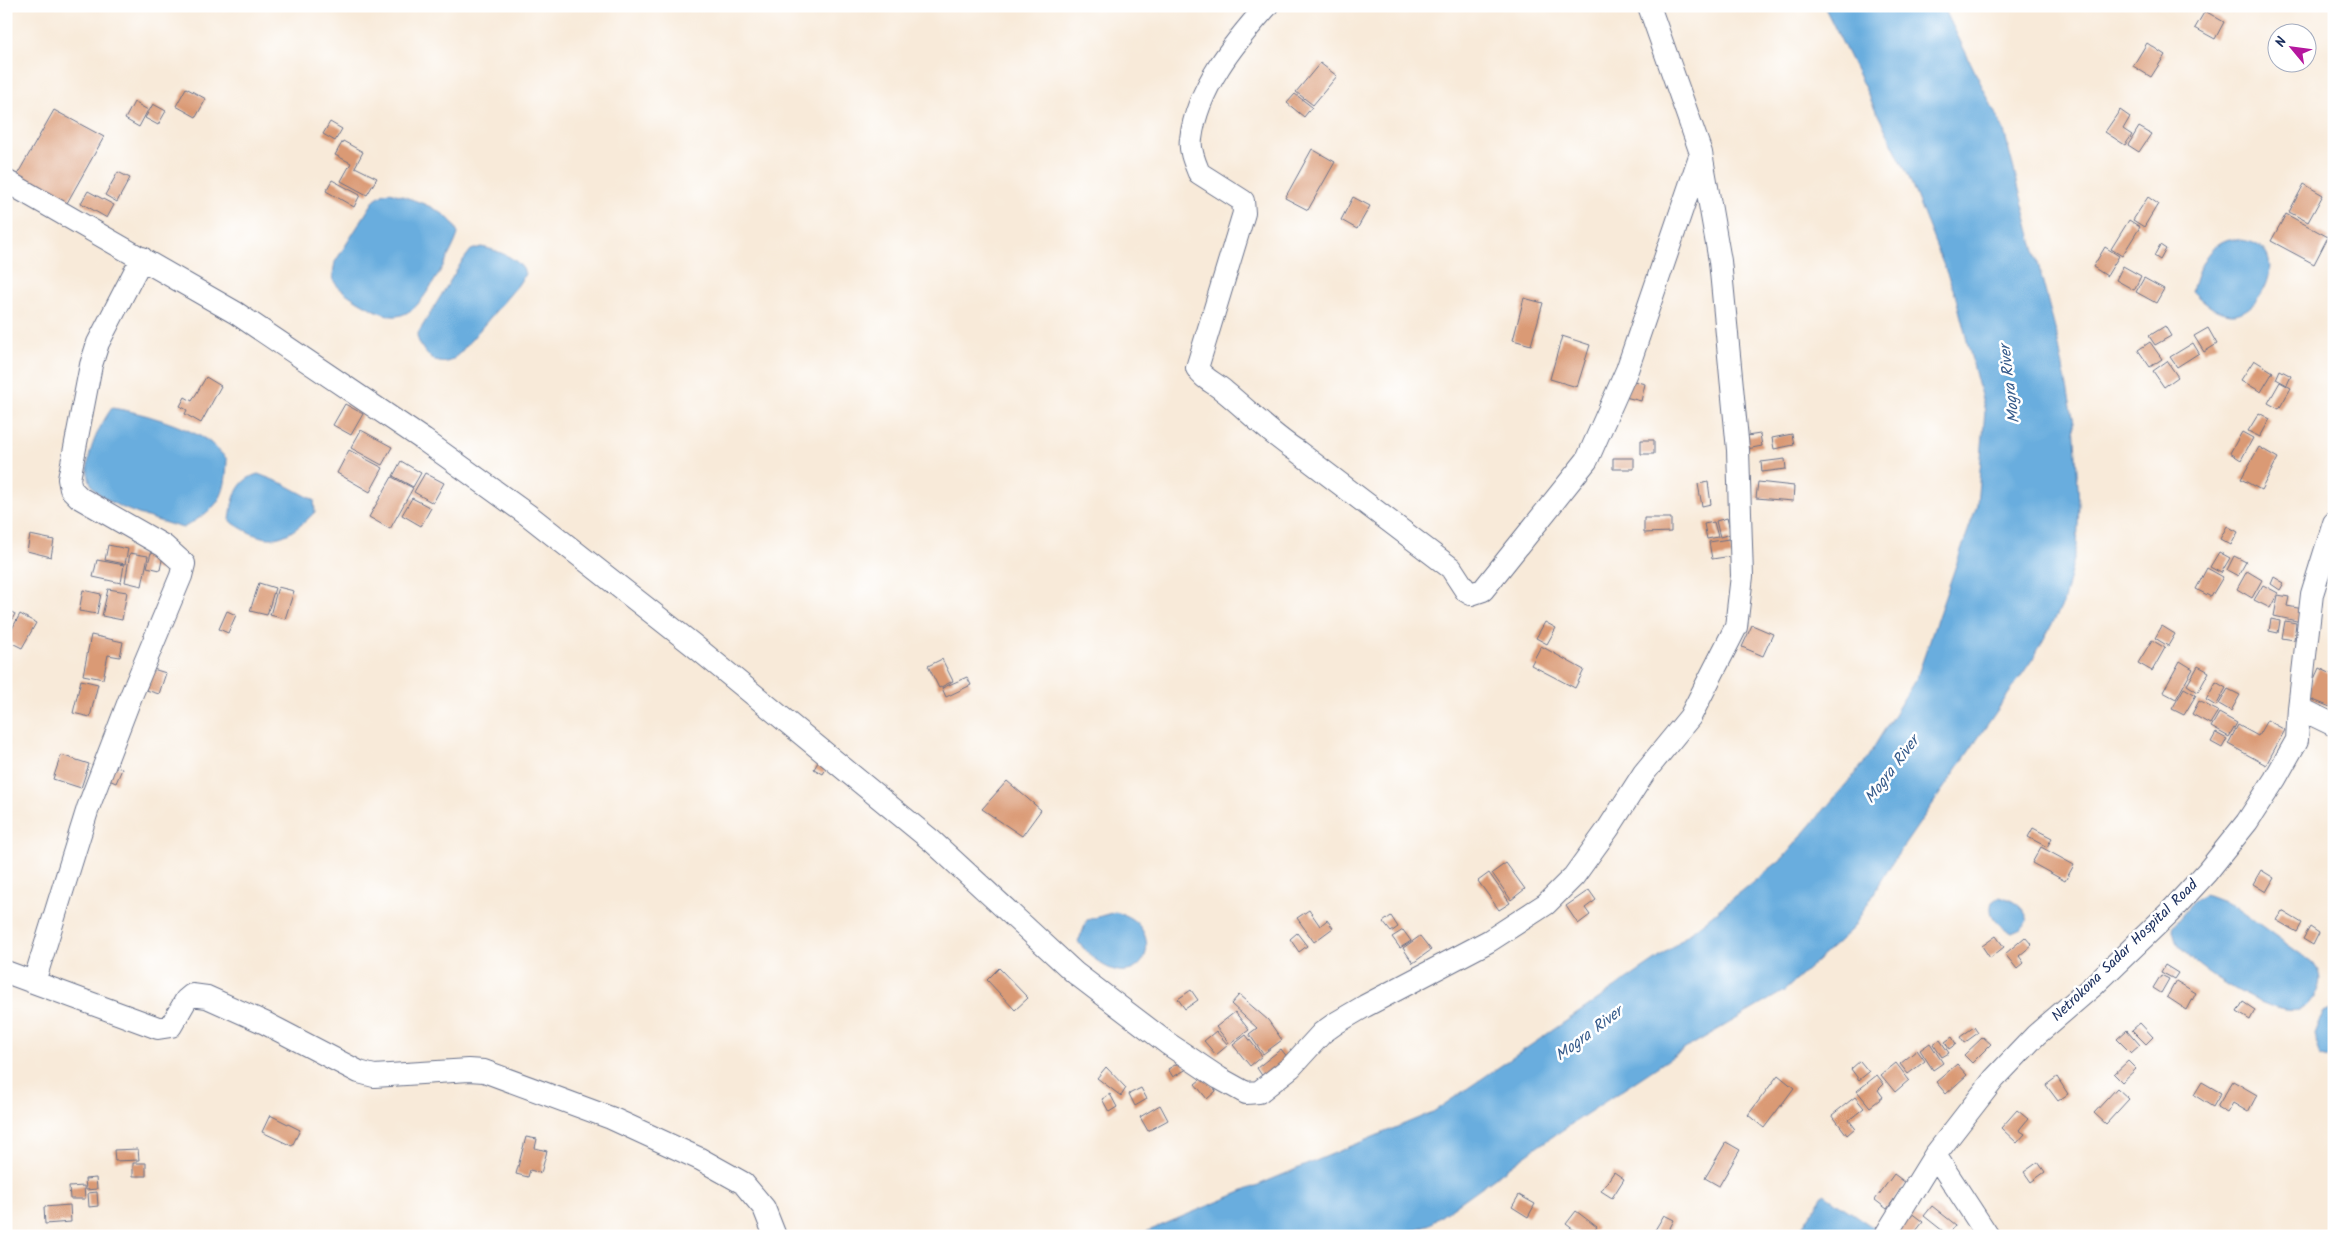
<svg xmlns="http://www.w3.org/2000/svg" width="2340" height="1242" font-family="Kalam,sans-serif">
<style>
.water{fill:#69adde;stroke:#426e9e}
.building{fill:#da9a74}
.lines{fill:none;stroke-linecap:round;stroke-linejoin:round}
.street-casing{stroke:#687089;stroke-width:24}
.street{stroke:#fff;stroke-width:22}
.labels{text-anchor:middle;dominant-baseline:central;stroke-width:5;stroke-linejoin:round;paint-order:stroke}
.street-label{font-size:15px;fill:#1b2f5e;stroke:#fff}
.water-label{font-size:16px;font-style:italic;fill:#365b8b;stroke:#fff}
</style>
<rect width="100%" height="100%" fill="#fff"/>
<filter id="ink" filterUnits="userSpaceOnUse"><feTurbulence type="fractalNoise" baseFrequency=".02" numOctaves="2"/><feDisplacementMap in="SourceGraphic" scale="10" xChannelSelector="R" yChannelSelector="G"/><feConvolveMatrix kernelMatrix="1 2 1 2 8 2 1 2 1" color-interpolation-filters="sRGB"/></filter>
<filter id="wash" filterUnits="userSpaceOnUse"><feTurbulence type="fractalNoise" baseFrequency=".0096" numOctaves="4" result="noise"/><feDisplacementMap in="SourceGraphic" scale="20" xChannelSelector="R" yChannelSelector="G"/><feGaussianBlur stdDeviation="1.12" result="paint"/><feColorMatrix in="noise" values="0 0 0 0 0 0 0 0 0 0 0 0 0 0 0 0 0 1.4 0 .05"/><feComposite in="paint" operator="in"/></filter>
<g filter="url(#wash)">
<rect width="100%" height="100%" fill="#f8ead9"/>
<path class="water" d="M1824,6H1943L2004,131L2057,337L2074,422L2079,504L2077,547L2063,604L2034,657L1892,863L1853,928L1784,991L1678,1053L1537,1147L1430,1224L1398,1236H1136L1433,1112L1660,957L1783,858L1864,763L1917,677L1977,505L1985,411L1955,294L1908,175Z
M390,192C412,200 452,209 458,234C454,249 423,305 410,311C405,314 398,317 392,316C380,315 338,292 334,281C332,275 334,268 335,262L375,199L384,193Z
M2229,239C2239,240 2251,240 2259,246C2286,265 2257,316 2231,314C2215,313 2203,302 2192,291C2198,270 2206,246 2229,239Z
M481,247C494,249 522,259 525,274L518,285L460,353C457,355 454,359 450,361C435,368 419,349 417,335L461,263L471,250Z
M112,408C141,412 182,425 207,440C214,445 221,453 227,459C226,501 218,507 183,528C159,521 115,509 97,492C75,472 98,427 112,408Z
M258,474L284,484L314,500L315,512C283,544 267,546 230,521C232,500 236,480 258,474Z
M2205,895L2234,906L2313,963C2320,972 2322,980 2317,991C2313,998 2308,1007 2299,1010C2271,1017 2195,968 2178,945C2175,940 2174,932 2172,927L2194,901Z
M2000,896C2013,900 2025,907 2028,921L2021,929L2012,933C2000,926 1987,917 1992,902Z
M1115,912C1164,923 1151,984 1111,969C1098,964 1088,953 1078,942L1087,920Z
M2334,1008V1060L2321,1055L2314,1035L2323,1012Z
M1824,1194L1877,1230L1872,1236H1796Z"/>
<g id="blocks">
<path class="building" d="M2205,11L2224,22L2215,39L2195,28Z
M2147,43L2165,55L2151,77L2133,66Z
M1320,63L1337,76L1313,105L1296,92Z
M186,88L206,99L196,117L176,106Z
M1295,94L1312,107L1304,117L1287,103Z
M134,102L148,110L139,127L125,119Z
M153,104L166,111L158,125L145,118Z
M54,110L104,137L67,203L17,175Z
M2120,110L2130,117L2123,129L2132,135L2125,145L2105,132Z
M330,122L342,129L335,141L323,134Z
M2139,127L2151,134L2139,152L2128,145Z
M343,141L363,152L355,167L377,178L367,195L341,181L351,163L335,155Z
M1312,149L1335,162L1308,210L1285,198Z
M118,172L130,178L117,202L105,195Z
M332,180L360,195L354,207L326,191Z
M2304,184L2323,195L2308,222L2289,212Z
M88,191L114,205L107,218L81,203Z
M1353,197L1370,206L1357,229L1341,220Z
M2148,197L2158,204L2144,227L2133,220Z
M2286,214L2328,237L2314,264L2271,241Z
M2129,220L2140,227L2122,256L2111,249Z
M2160,245L2166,249L2160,260L2154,256Z
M2105,247L2119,256L2107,276L2093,267Z
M2123,266L2141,276L2134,290L2116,280Z
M2144,278L2164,289L2156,303L2136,292Z
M1524,298L1543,303L1531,345L1513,340Z
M2165,326L2171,336L2155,345L2149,336Z
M2208,328L2217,344L2204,352L2194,336Z
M1562,336L1590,345L1577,387L1550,379Z
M2150,342L2162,359L2150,367L2138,350Z
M2193,343L2199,353L2177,367L2170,357Z
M2254,360L2273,372L2261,392L2241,380Z
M2167,361L2178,377L2164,387L2153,371Z
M2280,370L2291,376L2287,385L2276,379Z
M206,377L221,386L201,423L185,414L187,410L180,406L185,397L192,401Z
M1630,380L1645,384L1641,401L1625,397Z
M2280,382L2291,388L2279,409L2268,403Z
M345,404L363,414L351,435L333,425Z
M2259,413L2270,419L2260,437L2248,431Z
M361,430L392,447L382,465L351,448Z
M2242,432L2253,438L2241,460L2230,453Z
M1760,434L1762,446L1742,450L1740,437Z
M1792,434L1794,445L1774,449L1772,438Z
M1641,440H1654V454H1641Z
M2259,447L2278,458L2261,490L2241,479Z
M349,450L383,468L370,492L337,473Z
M1613,458H1634V469H1613Z
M1785,459L1786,469L1762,472L1761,462Z
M401,461L421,473L413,487L393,476Z
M425,473L444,483L433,503L414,492Z
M392,477L413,488L390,529L369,517Z
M1708,482L1711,504L1702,506L1698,484Z
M1758,482L1794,486L1793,501L1756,498Z
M412,498L431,508L421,526L402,515Z
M1644,518H1671V532L1644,533Z
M1727,518L1731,534L1720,537L1716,521Z
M1714,522L1718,537L1707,539L1704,524Z
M2227,526L2238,532L2231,545L2220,539Z
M30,535L54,540L51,557L27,551Z
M1729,539L1732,556L1712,559L1709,542Z
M108,545L128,549L125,564L105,560Z
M2219,552L2230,558L2221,573L2210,567Z
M130,553L148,556L142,586L125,582Z
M151,553L163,555L160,570L147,567Z
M2234,556L2246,562L2238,576L2227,570Z
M97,560L124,565L121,583L93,577Z
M2207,568L2223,577L2211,597L2196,589Z
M2247,571L2262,580L2252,598L2237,589Z
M2274,577L2284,583L2280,590L2271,584Z
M259,583L275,588L267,615L250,611Z
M2263,585L2278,593L2270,608L2254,600Z
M278,587L294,591L285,619L270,615Z
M108,589L127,592L122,620L102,616Z
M83,590L101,594L97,614L79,611Z
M2278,595L2289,597L2287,606L2303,609L2301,622L2274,616Z
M6,609L15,614L6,630Z
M227,611L236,615L228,633L219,629Z
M20,614L36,623L22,648L6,640Z
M2271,619L2280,621L2278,633L2269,631Z
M2285,621L2296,623L2294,640L2282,638Z
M1545,622L1556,628L1547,644L1536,638Z
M1752,625L1773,634L1763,656L1742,647Z
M2162,626L2175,634L2168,646L2155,638Z
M91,635L123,642L120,657L108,655L103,679L83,675Z
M2152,640L2165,648L2152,671L2138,663Z
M1541,646L1584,670L1575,688L1531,665Z
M942,659L953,681L939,688L928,666Z
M2180,661L2193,669L2176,699L2163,692Z
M2198,666L2209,672L2198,692L2187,685Z
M2319,668L2334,675V698L2330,707L2306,697Z
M153,669L166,673L159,694L146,690Z
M967,677L971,685L946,697L942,688Z
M81,680L98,684L90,717L73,713Z
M2216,682L2226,688L2216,706L2206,700Z
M2184,688L2196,695L2184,715L2172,709Z
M2228,689L2240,695L2231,711L2219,704Z
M2199,701L2218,711L2210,724L2192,714Z
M2219,713L2237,723L2229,737L2211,727Z
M2267,720L2285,730L2266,765L2228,744L2238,725L2258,736Z
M2216,733L2227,739L2222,748L2211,742Z
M61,755L89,764L81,788L53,779Z
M821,757L830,762L823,774L814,769Z
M109,764L122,769L116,783L104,778Z
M1007,781L1041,810L1022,836L982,809Z
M2033,828L2052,838L2047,847L2028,837Z
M2041,847L2074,865L2065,881L2032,863Z
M1506,863L1525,889L1511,900L1492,873Z
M2261,870L2274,878L2266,892L2253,884Z
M1489,873L1510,903L1499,910L1478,881Z
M1589,890L1596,900L1585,908L1590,915L1578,924L1566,906Z
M1309,910L1320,926L1327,920L1333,928L1314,942L1297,918Z
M2282,911L2302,923L2297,932L2276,920Z
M1391,916L1398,927L1391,932L1383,922Z
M2310,927L2319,933L2313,945L2303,939Z
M1403,930L1411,941L1400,948L1392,937Z
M1297,933L1307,946L1299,952L1290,939Z
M1420,936L1431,950L1413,963L1403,948Z
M1996,936L2004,947L1990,958L1982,946Z
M2025,937L2032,945L2019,956L2024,963L2017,969L2005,954Z
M2165,965L2178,973L2174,979L2161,972Z
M999,968L1028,998L1015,1010L987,980Z
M2161,975L2169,979L2161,993L2153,988Z
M2176,981L2196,993L2187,1010L2167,997Z
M1191,990L1198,1000L1185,1009L1178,999Z
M1239,995L1268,1020L1282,1040L1263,1054L1249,1034L1257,1028L1231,1004Z
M2243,1002L2255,1010L2250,1020L2237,1012Z
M1235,1012L1249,1030L1230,1044L1216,1027Z
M2140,1023L2153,1037L2146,1044L2132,1030Z
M1974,1027L1978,1033L1964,1043L1960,1037Z
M2127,1030L2140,1045L2131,1053L2117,1039Z
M1216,1031L1228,1045L1216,1055L1204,1041Z
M1246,1035L1262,1056L1250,1066L1233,1045Z
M1952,1037L1956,1044L1949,1049L1945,1042Z
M1983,1037L1991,1044L1972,1063L1964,1055Z
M1940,1040L1949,1053L1942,1057L1933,1044Z
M1930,1043L1943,1063L1933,1070L1920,1050Z
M1281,1049L1288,1058L1263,1077L1257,1068Z
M1917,1050L1925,1061L1908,1074L1900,1064Z
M1182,1061L1187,1069L1173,1077L1168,1069Z
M1860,1061L1869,1072L1859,1080L1851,1069Z
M2128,1061L2136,1069L2122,1082L2114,1074Z
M1896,1063L1909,1080L1895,1092L1881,1075Z
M1957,1064L1967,1075L1946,1094L1936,1082Z
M1106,1067L1126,1088L1121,1096L1097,1078Z
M1778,1075L1794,1088L1764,1128L1748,1115Z
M1877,1075L1884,1084L1878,1090L1883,1097L1870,1107L1857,1091Z
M1205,1076L1216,1091L1207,1099L1195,1084Z
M2057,1077L2068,1094L2058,1101L2046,1085Z
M2233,1081L2257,1095L2248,1112L2233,1103L2227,1113L2217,1107Z
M2202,1082L2221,1093L2213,1107L2194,1095Z
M1141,1088L1147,1099L1135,1106L1129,1094Z
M2117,1088L2129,1099L2106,1124L2094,1113Z
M1110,1094L1117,1107L1109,1112L1102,1099Z
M1855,1097L1864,1108L1849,1120L1855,1128L1847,1135L1832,1115Z
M1160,1105L1168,1120L1148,1131L1140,1117Z
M2017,1110L2028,1119L2019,1130L2025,1134L2017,1143L2001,1128Z
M270,1115L300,1130L292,1146L262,1132Z
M526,1137L537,1139L535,1148L547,1151L541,1173L530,1170L528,1177L516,1174Z
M1726,1142L1740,1150L1719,1186L1705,1178Z
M138,1149L139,1160L115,1161L114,1150Z
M2038,1162L2045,1172L2031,1182L2024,1172Z
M133,1163H146V1176H133Z
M1614,1172L1624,1179L1612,1198L1601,1191Z
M1894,1174L1906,1183L1887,1209L1875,1200Z
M96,1178L97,1189L86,1190L85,1179Z
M84,1186L85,1199H70L69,1187Z
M97,1192L98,1206L89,1207L88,1193Z
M1519,1195L1535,1204L1528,1217L1512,1207Z
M70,1205L71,1222L45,1224L44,1207Z
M1932,1206L1956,1225L1948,1235L1924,1216Z
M1576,1211L1597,1227L1590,1236H1582L1566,1224Z
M1910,1212L1923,1222L1912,1236H1901L1895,1232Z
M1664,1215L1674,1220L1666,1236L1655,1230Z"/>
</g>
</g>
<g filter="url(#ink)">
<use href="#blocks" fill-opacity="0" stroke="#687089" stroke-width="1"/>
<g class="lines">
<g class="street-casing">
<path id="street" d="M1267,6C1234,43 1197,88 1191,139C1189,150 1195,163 1199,173L1243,201L1244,213L1197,368C1203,379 1215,383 1224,391C1249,411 1270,434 1297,451L1451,568L1466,591L1471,594L1483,590L1587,460L1627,370L1700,156
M6,181L236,313L424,440L528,515L692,644L932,841L1075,973L1167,1043L1219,1078L1246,1093L1259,1092L1291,1067L1322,1033L1336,1023L1365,1006L1489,941L1546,904L1574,876L1608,829L1644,773L1690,717L1736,627L1742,576L1738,450L1720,261L1701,153L1649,6
M2299,708L2334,725
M6,972L158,1028L171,1026L186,1000L192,995L207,997L265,1023L359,1072L374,1076L469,1070L484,1071L611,1118L700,1159L743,1183L764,1208L775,1236
M34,982L88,808L131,696L181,576L184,564L164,546L80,498L71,489L69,479L91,365L98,343L142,258
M1935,1155L1988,1236
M1885,1236L1935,1155L1994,1079L2036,1035L2093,986L2170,912L2207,872L2247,822L2275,779L2297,740L2299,708L2312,594L2334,523"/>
</g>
<use href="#street" class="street"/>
</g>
</g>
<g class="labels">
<g class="street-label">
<text transform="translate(2125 951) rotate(-44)">Netrokona Sadar Hospital Road</text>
</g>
<g class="water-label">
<text transform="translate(2010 384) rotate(-97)">Mogra River</text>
<text transform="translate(1892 770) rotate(-53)">Mogra River</text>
<text transform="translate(1589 1034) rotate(-37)">Mogra River</text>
</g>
</g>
<rect width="2340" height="1242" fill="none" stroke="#fff" stroke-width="25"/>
<g transform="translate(2292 48) rotate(299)"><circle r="24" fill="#ffffff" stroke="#a4acbf"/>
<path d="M0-4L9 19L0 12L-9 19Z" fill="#b5179e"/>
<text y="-8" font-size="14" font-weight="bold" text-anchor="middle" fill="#1b2f5e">N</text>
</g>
</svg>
